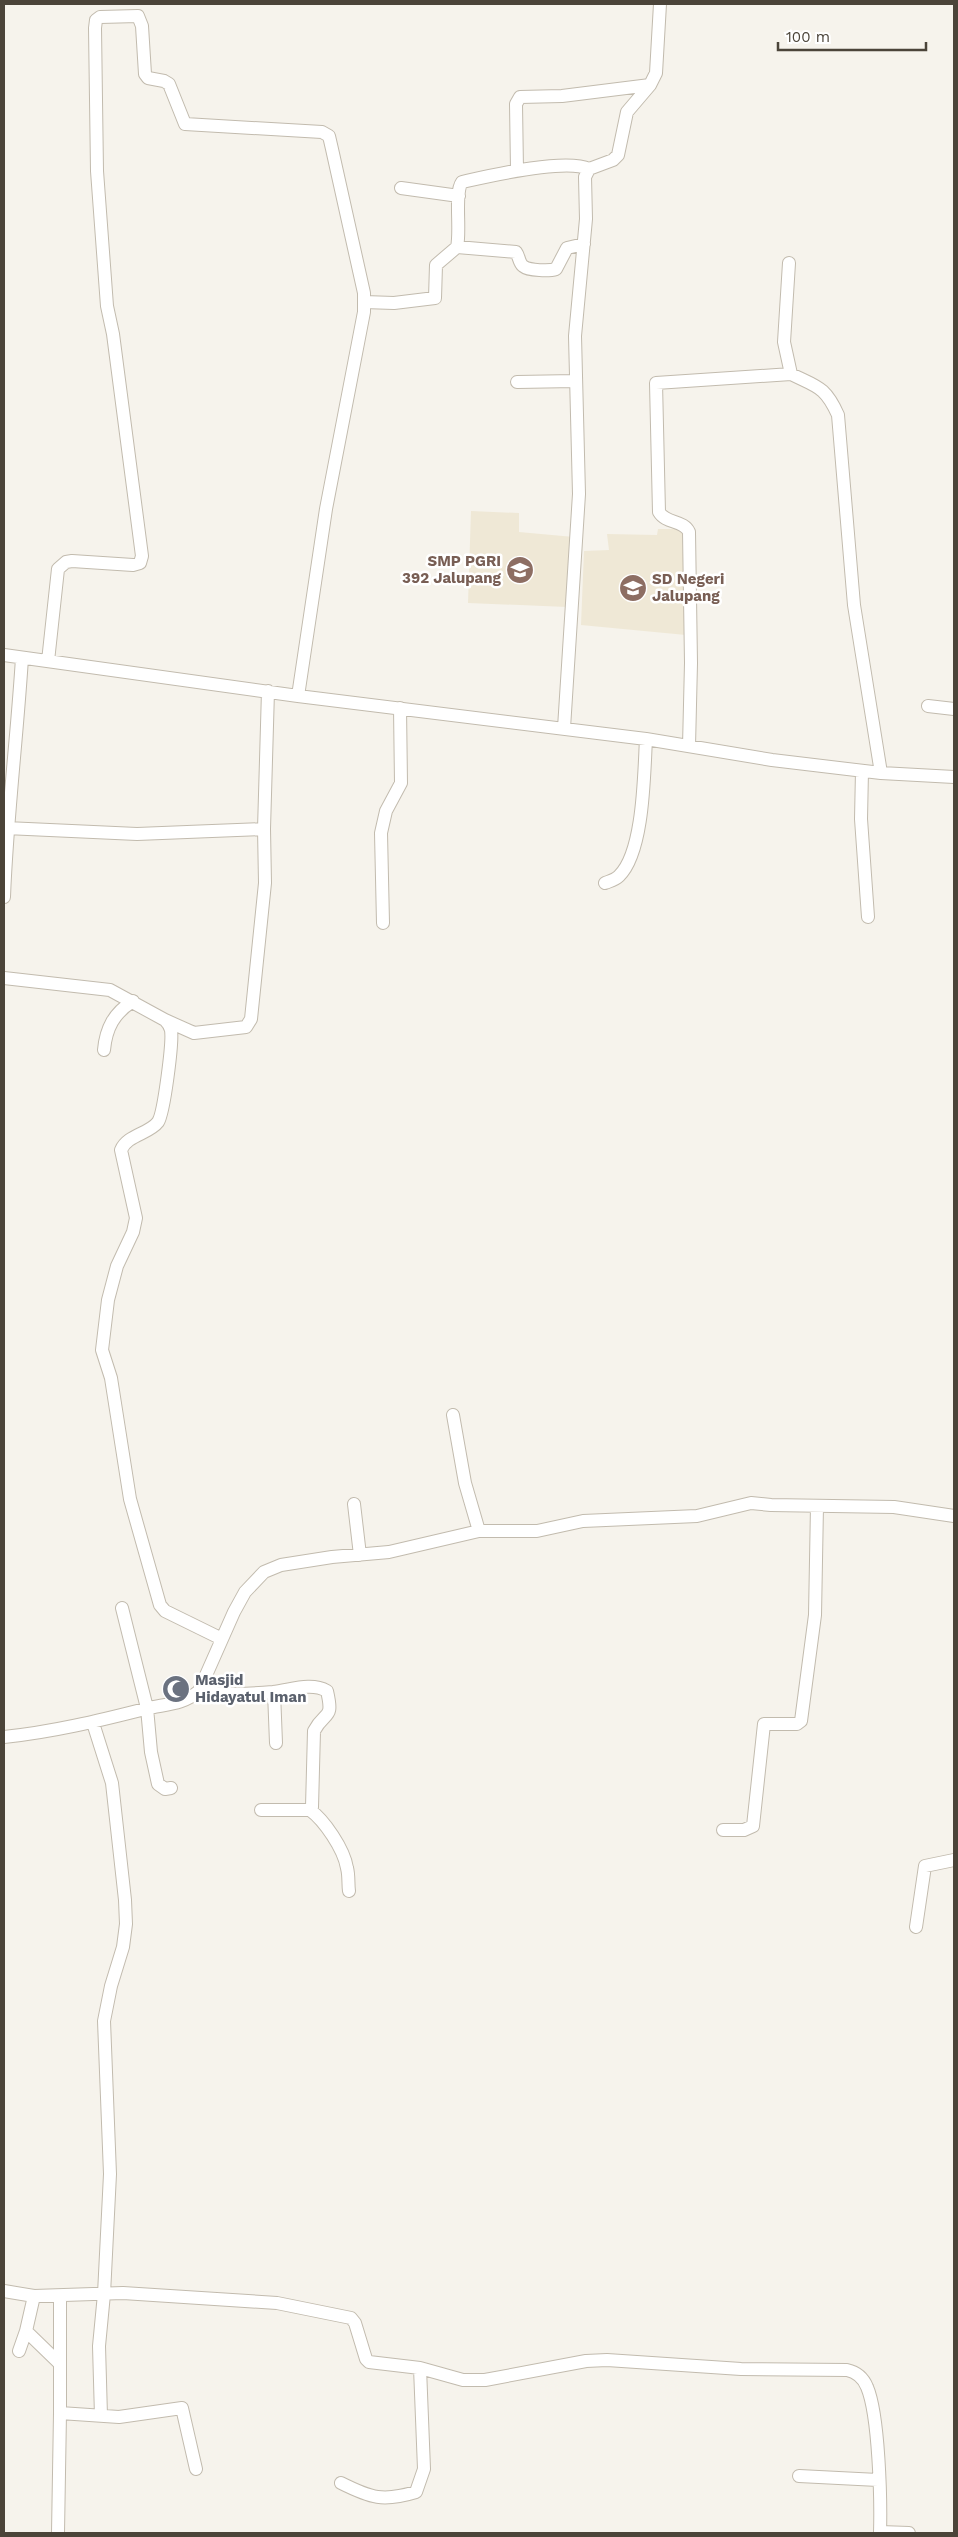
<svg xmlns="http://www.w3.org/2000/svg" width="958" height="2537" font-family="'Work Sans',sans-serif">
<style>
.education{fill:#efe8d6}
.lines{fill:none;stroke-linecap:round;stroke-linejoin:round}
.minor-casing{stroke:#c2bbae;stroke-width:14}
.minor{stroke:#fff;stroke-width:12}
.labels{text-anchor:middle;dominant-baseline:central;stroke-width:5;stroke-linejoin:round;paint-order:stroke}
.education-label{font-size:15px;font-weight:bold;fill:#785e54;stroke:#fff;text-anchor:end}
.worship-label{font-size:15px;font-weight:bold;fill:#5b616d;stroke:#fff;text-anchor:start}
</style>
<rect width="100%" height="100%" fill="#f6f3ec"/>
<path class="education" d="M471,511L519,513V532L574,537L567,607L468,603Z
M658,529H682L686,635L581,625L584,551L609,550L607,534L657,535Z"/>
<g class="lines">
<g class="minor-casing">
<path id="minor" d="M517,170L516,104L520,97L562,96L650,85
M401,188L459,196
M457,247L516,252C519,256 519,263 523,266C529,271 550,271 556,269L567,248L584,244
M789,263L784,342L791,374C817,387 825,386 838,415L854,605L881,773
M364,302L394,303L435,298L436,265L457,247C461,230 454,193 462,182C489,176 565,158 589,169
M517,382L575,381
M4,655L298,696L646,739L772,760L881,773L954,777
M48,661L58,569L66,562L72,561L133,565L140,563L142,556L113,334L107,306L97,171L95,28L96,20L100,17L138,16L142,26L145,74L148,78L164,81L169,84L185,124L322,132L329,136L332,149L364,293V312L326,509L298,696
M928,706L954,709
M564,728L579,494L575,336L586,219L585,177L589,169L613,160L618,155L627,112L650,85L656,73L660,4
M689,746L691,663L689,532C684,520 666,524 659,512L656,383L791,374
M862,771L861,819L868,917
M6,828L137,834L264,829
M605,883C610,881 615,880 619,876C644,852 644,773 646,739
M4,897C7,817 17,738 22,658
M383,923L381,833L386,811L401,783L400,708
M4,978L110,990L165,1020C168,1023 170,1026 171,1030C173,1042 164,1113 158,1122C149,1134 127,1135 121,1150L136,1218L133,1232L117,1266L108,1300L102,1350L111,1378L130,1499L160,1605L165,1611L222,1639
M165,1020L194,1033L246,1027L251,1019L265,883L264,829L268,691
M104,1050C106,1028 114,1013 133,1001
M453,1415L465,1483L479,1531
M354,1504L360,1555
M122,1608L147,1708L151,1752L158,1784L165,1789L171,1788
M199,1691C222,1695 249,1694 273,1692C291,1690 311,1682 327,1691C334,1721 325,1710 314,1731L312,1807L310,1810H261
M274,1692L276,1743
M93,1723L112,1783L125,1900L126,1924L123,1947L111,1986L104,2021L110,2174L104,2294L99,2346L101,2416
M4,1737C52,1732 98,1721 145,1709C164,1704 183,1705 199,1691L234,1612L245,1592L264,1572L281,1565L332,1557L389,1552L479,1531H537L583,1521L697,1516L751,1503L771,1505L894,1507L954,1516
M310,1810C324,1820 344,1849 347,1868C349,1875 348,1884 349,1891
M723,1830H744L753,1826L764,1724H797L801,1721L815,1615L817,1506
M916,1927L925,1866L954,1860
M4,2291L34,2296L123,2293L277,2303L351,2318L355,2323L366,2359L369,2362L420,2368L463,2380H485L586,2361L607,2360L741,2369L847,2370C856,2372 863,2377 867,2387C879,2415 881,2500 880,2533
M34,2296L26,2331L58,2362
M60,2297V2413L119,2417L182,2408L196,2469
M19,2351L26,2331
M799,2476L878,2480
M341,2483C371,2498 383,2502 416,2492L424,2469L420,2368
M880,2532L909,2533
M58,2533L60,2413"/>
</g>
<use href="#minor" class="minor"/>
</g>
<defs>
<g id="school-disc" transform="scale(1.4375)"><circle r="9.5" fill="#8d6e63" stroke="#fff"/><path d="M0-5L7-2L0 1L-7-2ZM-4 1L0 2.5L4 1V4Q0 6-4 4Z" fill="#fff"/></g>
<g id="mosque-disc" transform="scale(1.4375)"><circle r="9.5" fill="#6b7280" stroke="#fff"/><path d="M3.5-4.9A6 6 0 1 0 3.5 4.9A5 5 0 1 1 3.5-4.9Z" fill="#fff"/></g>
</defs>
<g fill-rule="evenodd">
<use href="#school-disc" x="520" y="570"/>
<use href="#school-disc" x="633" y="588"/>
<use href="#mosque-disc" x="176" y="1689"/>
</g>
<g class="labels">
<g class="education-label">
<text x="501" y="561">SMP PGRI<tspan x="501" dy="17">392 Jalupang</tspan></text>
<text x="652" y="579" text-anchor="start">SD Negeri<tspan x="652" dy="17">Jalupang</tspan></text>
</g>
<g class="worship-label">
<text x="195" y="1680">Masjid<tspan x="195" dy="17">Hidayatul Iman</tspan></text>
</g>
</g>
<rect width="958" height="2537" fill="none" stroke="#4b4439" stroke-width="10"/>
<path d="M778 42v8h148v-8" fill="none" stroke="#4b4439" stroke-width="2.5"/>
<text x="786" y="42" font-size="15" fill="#4b4439" stroke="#ffffff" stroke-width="4" paint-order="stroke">100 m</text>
</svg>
